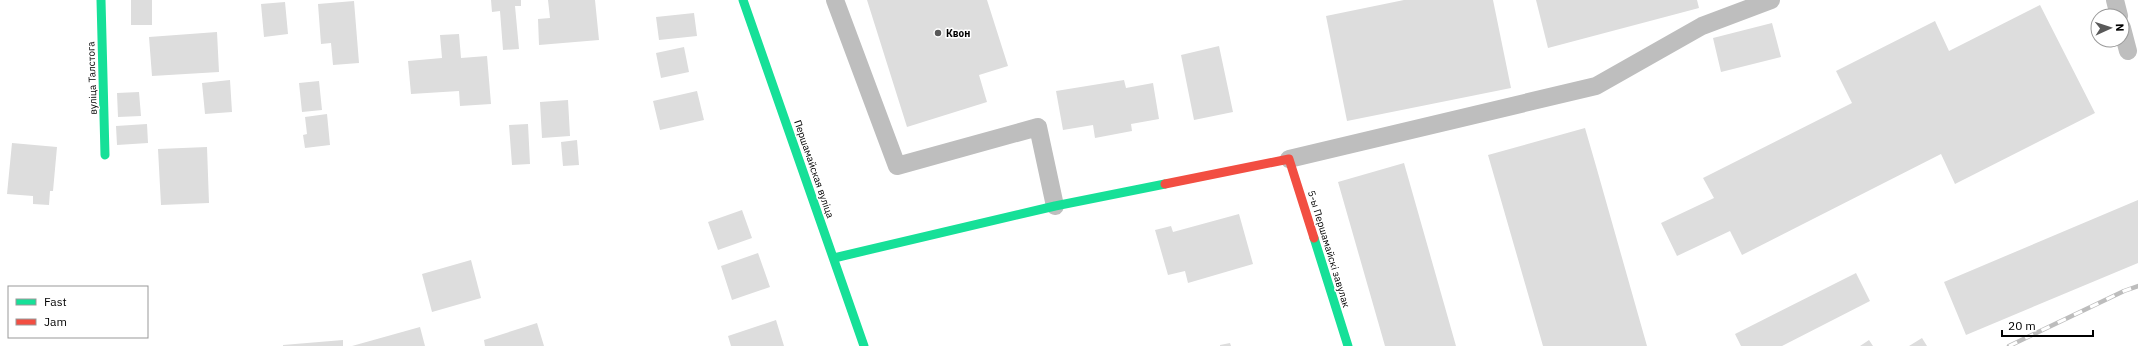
<svg xmlns="http://www.w3.org/2000/svg" width="2138" height="346" font-family="'IBM Plex Sans',sans-serif">
<style>
.building{fill:#ddd}
.lines{fill:none;stroke-linecap:round;stroke-linejoin:round}
.lane{stroke:#bebebe;stroke-width:18}
.fast{stroke:#16e098;stroke-width:9}
.jam{stroke:#f24e42;stroke-width:9}
.rail-casing{stroke:#bdbdbd;stroke-width:4.5}
.rail{stroke:#fff;stroke-width:3;stroke-dasharray:9;stroke-linecap:butt}
.poi-dot{fill:#595959;stroke:#fff;stroke-width:1.5}
.labels{text-anchor:middle;dominant-baseline:central;stroke-width:3;stroke-linejoin:round;paint-order:stroke}
.poi-label{font-size:10px;font-weight:bold;fill:#000;stroke:#fff;text-anchor:start}
.street-label{font-size:10px;fill:#000;stroke:#fff}
</style>
<rect width="100%" height="100%" fill="#fff"/>
<path class="building" d="M131,0H152V25H131Z
M491,0H521V6H515L519,49L503,50L500,11L492,12Z
M548,0H595L599,40L539,45L538,19L550,18Z
M867,0H987L1008,66L979,75L987,102L907,127Z
M1404,0H1493L1511,88L1347,121L1326,16Z
M1536,0H1697L1699,8L1548,48Z
M354,1L359,63L333,65L331,43L321,44L318,4Z
M285,2L288,34L264,37L261,4Z
M2040,5L2095,113L1955,184L1941,154L1742,255L1730,231L1677,256L1661,223L1714,198L1703,178L1852,103L1836,71L1935,21L1949,51Z
M694,13L697,36L659,40L656,17Z
M1772,23L1781,57L1721,72L1713,38Z
M217,32L219,72L152,76L149,37Z
M459,34L461,58L487,56L491,104L460,106L459,91L411,94L408,61L442,58L440,35Z
M1219,46L1233,112L1194,120L1181,55Z
M684,47L689,72L661,78L656,53Z
M230,80L232,112L205,114L202,83Z
M1124,80L1126,88L1153,83L1159,119L1131,124L1132,131L1095,138L1093,125L1063,130L1056,91Z
M319,81L322,110L302,112L299,83Z
M697,91L704,120L660,130L653,101Z
M139,92L141,116L118,117L117,93Z
M568,100L570,136L542,138L540,102Z
M327,114L330,145L305,148L303,135L307,134L305,117Z
M147,124L148,143L117,145L116,126Z
M528,124L530,164L512,165L509,125Z
M1585,128L1596,166L1647,346H1543L1488,155Z
M577,140L579,165L563,166L561,142Z
M12,143L57,147L53,191H50L49,205L33,204V196L7,194Z
M207,147L209,203L161,205L158,149Z
M1404,163L1456,346H1385L1338,182Z
M2138,200V263L1966,335L1944,282Z
M742,210L752,238L718,250L708,222Z
M1239,214L1253,264L1188,283L1185,271L1168,275L1155,230L1171,226L1173,232Z
M758,253L770,287L732,300L721,266Z
M471,260L481,298L432,312L422,274Z
M1856,273L1870,301L1782,346H1741L1735,334Z
M776,320L784,346H731L728,336Z
M537,323L544,346H485L484,340Z
M420,327L425,346H352Z
M1922,338L1927,346H1909Z
M343,340V346H283V345Z
M1869,340L1873,346H1860Z
M1230,343L1231,346H1220V345Z"/>
<g class="lines">
<path class="lane" d="M835,0L897,166L1038,127L1055,206
M2115,0L2119,16
M2122,28L2128,51
M1289,159L1596,86L1702,26L1771,0"/>
<path class="fast" d="M101,0L105,155
M743,0L864,346
M1314,238L1348,346
M834,258L1055,206L1165,184"/>
<path class="jam" d="M1165,184L1289,159L1314,238"/>
<g class="rail-casing">
<path id="rail" d="M2009,346L2124,291L2138,286"/>
</g>
<use href="#rail" class="rail"/>
</g>
<circle class="poi-dot" cx="938" cy="33" r="4"/>
<g class="labels">
<g class="poi-label">
<text x="946" y="33">Квон</text>
</g>
<g class="street-label">
<text transform="translate(92 78) rotate(-92)">вуліца Талстога</text>
<text transform="translate(814 169) rotate(71)">Першамайская вуліца</text>
<text transform="translate(1329 249) rotate(73)">5-ы Першамайскі завулак</text>
</g>
</g>
<rect x="8" y="286" width="140" height="52" fill="#ffffff" stroke="#999999"/>
<rect x="16" y="299" width="20" height="6" fill="#16e098" stroke="#999999"/>
<text x="44" y="306" font-size="12" fill="#000000">Fast</text>
<rect x="16" y="319" width="20" height="6" fill="#f24e42" stroke="#999999"/>
<text x="44" y="326" font-size="12" fill="#000000">Jam</text>
<g transform="translate(2110 28) rotate(87)"><circle r="19" fill="#ffffff" stroke="#999999"/>
<path d="M0-3L7 15L0 10L-7 15Z" fill="#595959"/>
<text y="-6" font-size="11" font-weight="bold" text-anchor="middle" fill="#000000">N</text>
</g>
<path d="M2002 330v6h91v-6" fill="none" stroke="#000000" stroke-width="2"/>
<text x="2008" y="330" font-size="12" fill="#000000" stroke="#ffffff" stroke-width="3" paint-order="stroke">20 m</text>
</svg>
